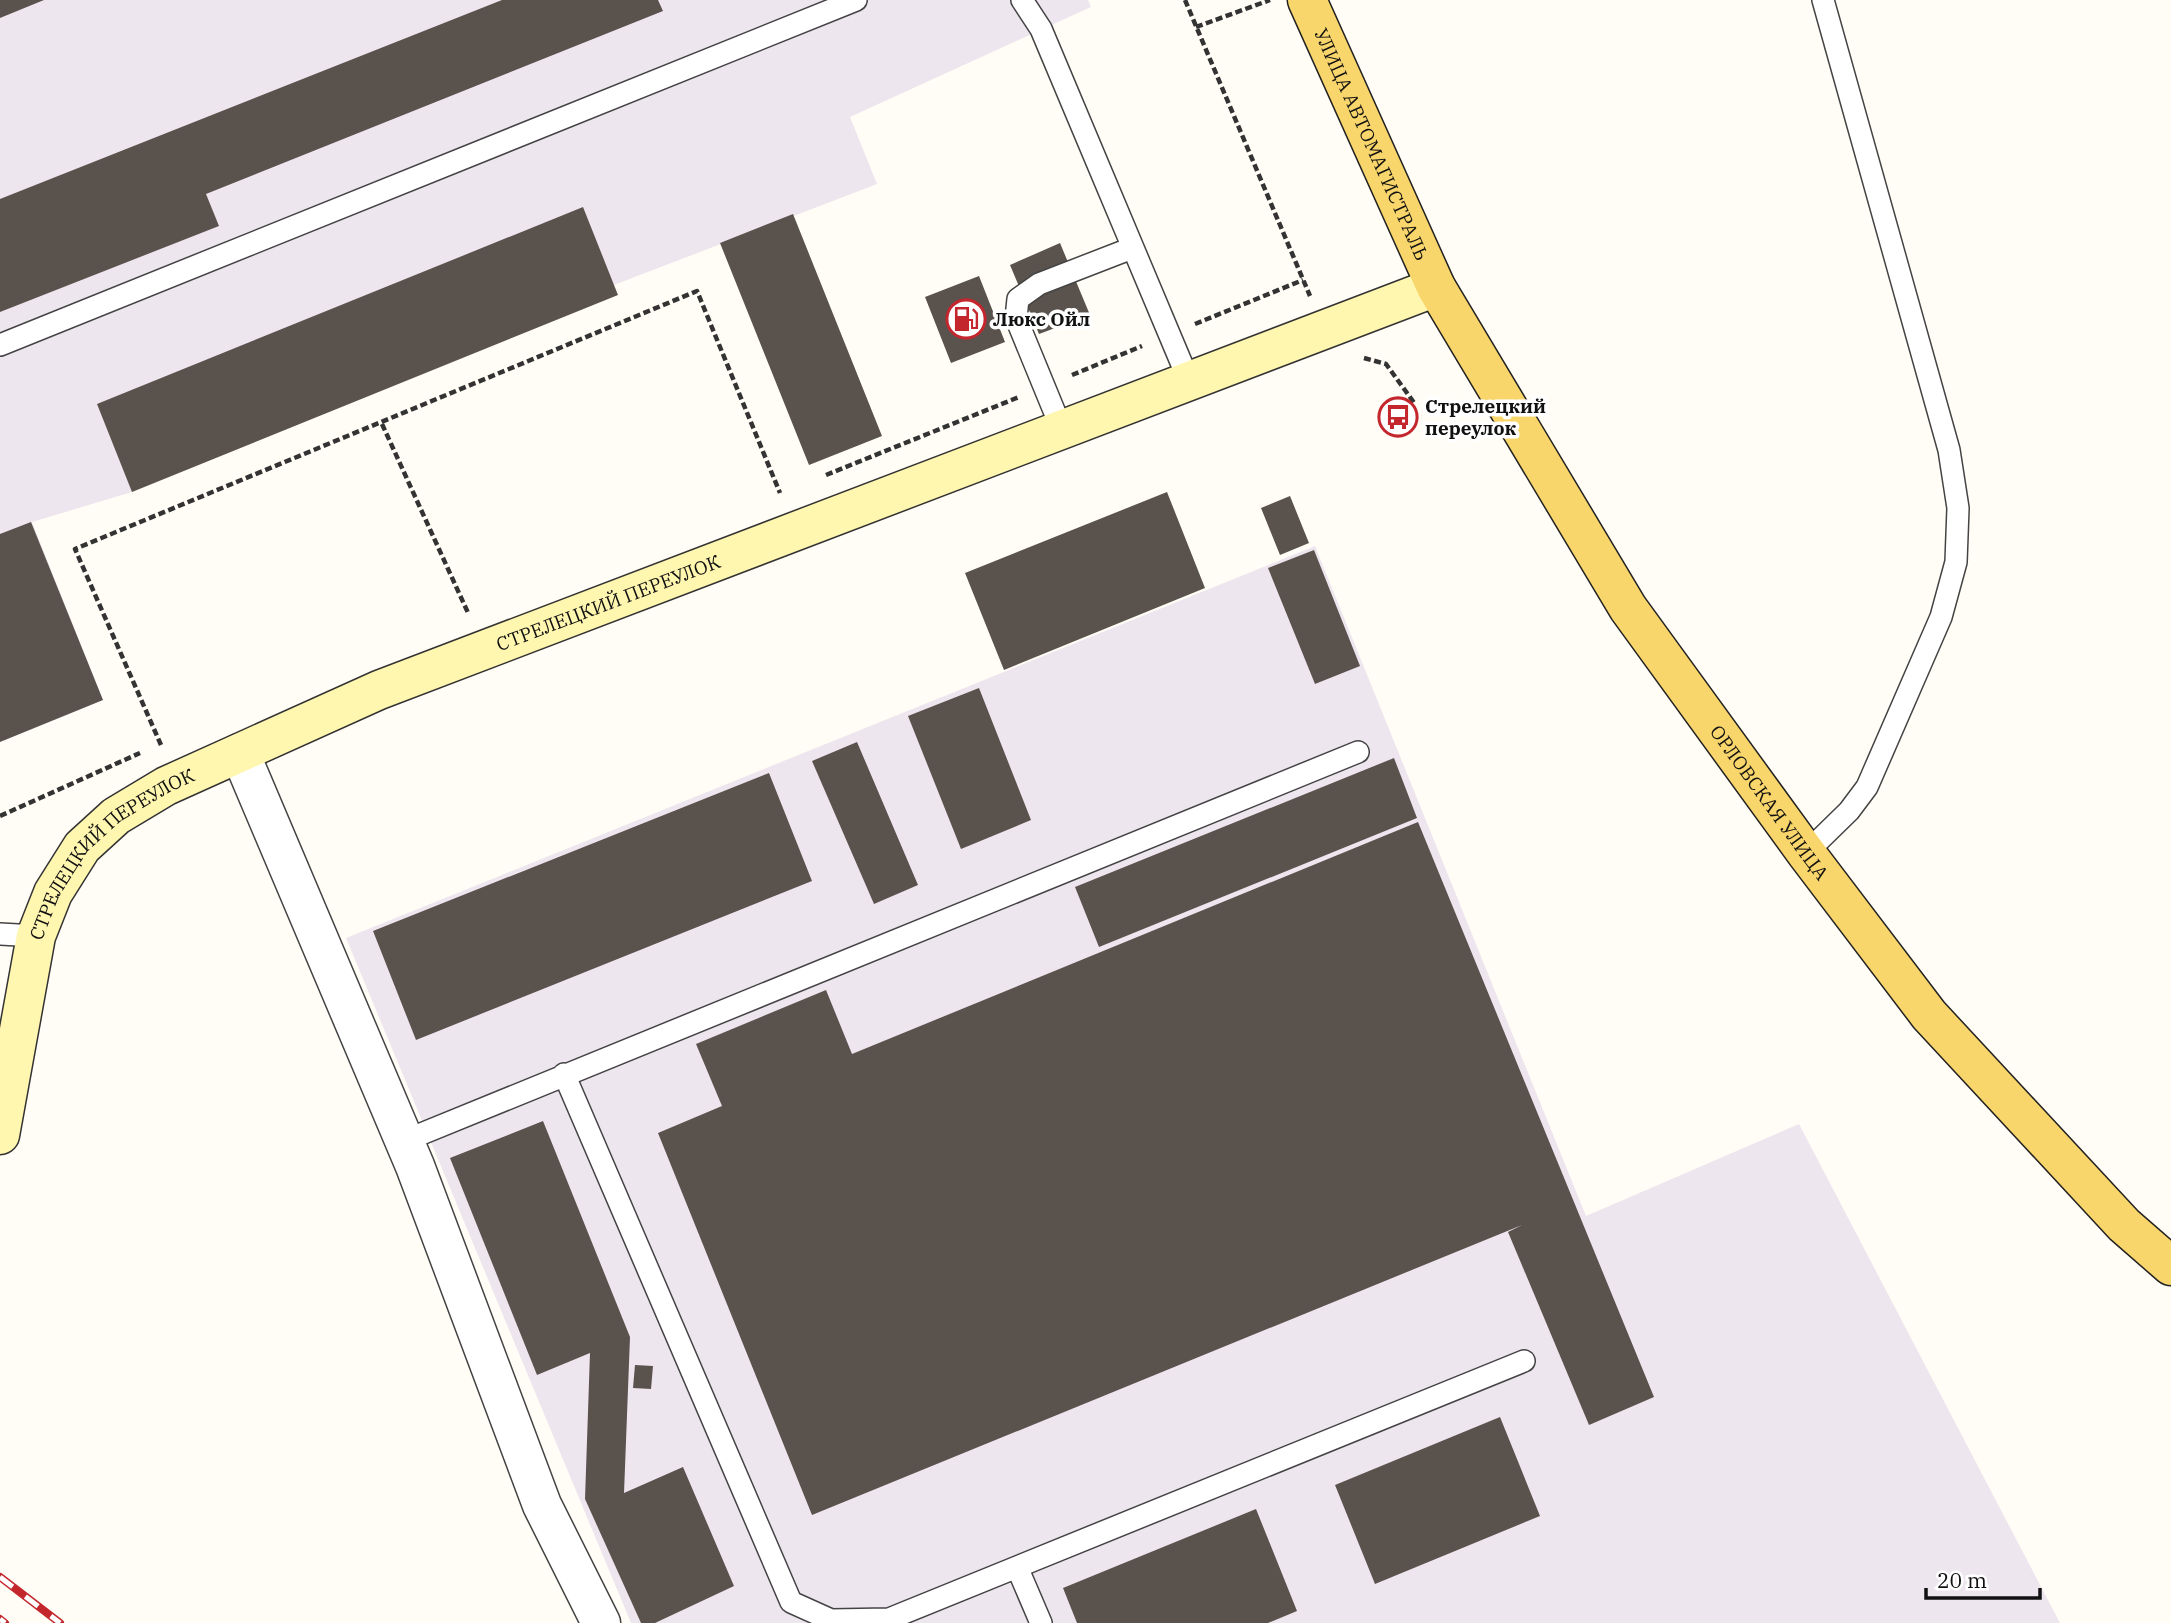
<svg xmlns="http://www.w3.org/2000/svg" width="2171" height="1623" font-family="'IBM Plex Serif',serif">
<style>
.industrial{fill:#eee6ef}
.building{fill:#5a524d}
.lines{fill:none;stroke-linecap:round;stroke-linejoin:round}
.service-casing{stroke:#444;stroke-width:24}
.minor-casing{stroke:#444;stroke-width:41}
.secondary-casing{stroke:#333;stroke-width:41}
.primary-casing{stroke:#222;stroke-width:41}
.path{stroke:#333;stroke-width:4.5;stroke-dasharray:7 3.5;stroke-linecap:butt}
.service{stroke:#fff;stroke-width:21}
.minor{stroke:#fff;stroke-width:38}
.secondary{stroke:#fff6b0;stroke-width:38}
.primary{stroke:#f9d66b;stroke-width:38}
.rail-casing{stroke:#c4262e;stroke-width:8}
.rail{stroke:#fff;stroke-width:5;stroke-dasharray:16;stroke-linecap:butt}
.labels{text-anchor:middle;dominant-baseline:central;stroke-width:7;stroke-linejoin:round;paint-order:stroke}
.street-label{font-size:19px;fill:#111;stroke:#fff}
.poi-label{font-size:19px;font-weight:bold;fill:#111;stroke:#fff;text-anchor:start}
</style>
<rect width="100%" height="100%" fill="#fffdf5"/>
<path class="industrial" d="M0,0H1088L1091,7L850,117L877,184L614,285L132,492L32,522L103,700L0,742Z
M1315,546L1586,1216L1799,1124L2060,1623H631L346,938Z"/>
<path class="building" d="M0,0H44L0,18Z
M502,0H658L663,11L206,194L219,226L0,312V199Z
M583,207L618,295L132,492L97,404Z
M793,214L882,436L809,465L720,243Z
M1060,243L1090,315L1039,334L1010,265Z
M979,276L1005,342L951,363L925,297Z
M1167,492L1205,588L1004,670L965,573Z
M1290,496L1309,543L1280,555L1261,508Z
M31,522L103,700L0,742V534Z
M1314,550L1360,666L1315,684L1268,568Z
M979,688L1031,820L961,849L908,716Z
M857,742L918,885L874,904L812,761Z
M1394,758L1417,818L1099,947L1075,887Z
M769,773L812,881L416,1040L373,931Z
M1418,822L1654,1397L1589,1425L1508,1232L1522,1225L812,1515L658,1133L722,1106L696,1044L826,990L852,1054Z
M543,1121L630,1337L624,1493L683,1467L734,1586L655,1623H641L585,1499L590,1353L537,1375L450,1158Z
M635,1365L653,1366L651,1389L633,1388Z
M1500,1417L1540,1516L1375,1584L1335,1485Z
M1256,1509L1297,1611L1268,1623H1077L1063,1588Z"/>
<g class="lines">
<g class="service-casing">
<path id="service" d="M1022,0L1041,29L1189,381
M0,345L856,0
M1062,430L1016,318L1018,299L1039,284L1132,248
M1806,853L1849,811L1867,787L1941,617L1956,562L1958,508L1949,450L1823,0
M0,934L36,936
M564,1074L791,1602L831,1620L889,1619L1524,1361
M404,1141L1358,752
M1017,1567L1041,1623"/>
</g>
<g class="minor-casing">
<path id="minor" d="M240,753L415,1166L542,1505L601,1623"/>
</g>
<g class="secondary-casing">
<g id="secondary">
<path id="s1" d="M0,1135L36,936L53,893L82,847L116,816L166,786L379,690L1436,287"/>
</g>
</g>
<g class="primary-casing">
<g id="primary">
<path id="s2" d="M1307,0L1436,287L1628,608L1806,853L1929,1015L2124,1225L2171,1266"/>
</g>
</g>
<path class="path" d="M1185,0L1310,296
M1196,27L1270,0
M1195,324L1303,280
M1364,358L1386,364L1415,404
M1072,375L1142,346
M382,424L469,615
M826,475L1019,397
M161,745L75,549L697,291L780,493
M0,816L140,753"/>
<use href="#service" class="service"/>
<use href="#minor" class="minor"/>
<use href="#secondary" class="secondary"/>
<use href="#primary" class="primary"/>
<g class="rail-casing">
<path id="rail" d="M0,1577L60,1623
M0,1619L5,1623"/>
</g>
<use href="#rail" class="rail"/>
</g>
<defs>
<g id="fuel-ring" transform="scale(2.0125)"><circle r="9.5" fill="#fff" stroke="#c4262e" stroke-width="1.5"/><path d="M-5.5-6h7V0h2V4h1.3V-2.5L3-4.5l.8-.8L6-3V5H2.5V1h-1V6h-7ZM-4.2-4.7v3.2H.2V-4.7Z" fill="#c4262e"/></g>
<g id="bus-ring" transform="scale(2.0125)"><circle r="9.5" fill="#fff" stroke="#c4262e" stroke-width="1.5"/><path d="M-5-6H5V4H4V6H2V4H-2V6H-4V4H-5ZM-3.5-4V0h7V-4ZM-3.5 1.2v1.5H-2V1.2ZM2 1.2v1.5H3.5V1.2Z" fill="#c4262e"/></g>
</defs>
<g fill-rule="evenodd">
<use href="#fuel-ring" x="966" y="319"/>
<use href="#bus-ring" x="1398" y="417"/>
</g>
<g class="labels">
<g class="street-label">
<text stroke="none"><textPath href="#s2" startOffset="158">УЛИЦА АВТОМАГИСТРАЛЬ</textPath></text>
<text stroke="none"><textPath href="#s1" startOffset="886">СТРЕЛЕЦКИЙ ПЕРЕУЛОК</textPath></text>
<text stroke="none"><textPath href="#s2" startOffset="929">ОРЛОВСКАЯ УЛИЦА</textPath></text>
<text stroke="none"><textPath href="#s1" startOffset="318">СТРЕЛЕЦКИЙ ПЕРЕУЛОК</textPath></text>
</g>
<g class="poi-label">
<text x="993" y="319">Люкс Ойл</text>
<text x="1425" y="406">Стрелецкий<tspan x="1425" dy="22">переулок</tspan></text>
</g>
</g>
<path d="M1926 1588v10h114v-10" fill="none" stroke="#111111" stroke-width="3.5"/>
<text x="1937" y="1588" font-size="21" fill="#111111" stroke="#ffffff" stroke-width="5" paint-order="stroke">20 m</text>
</svg>
